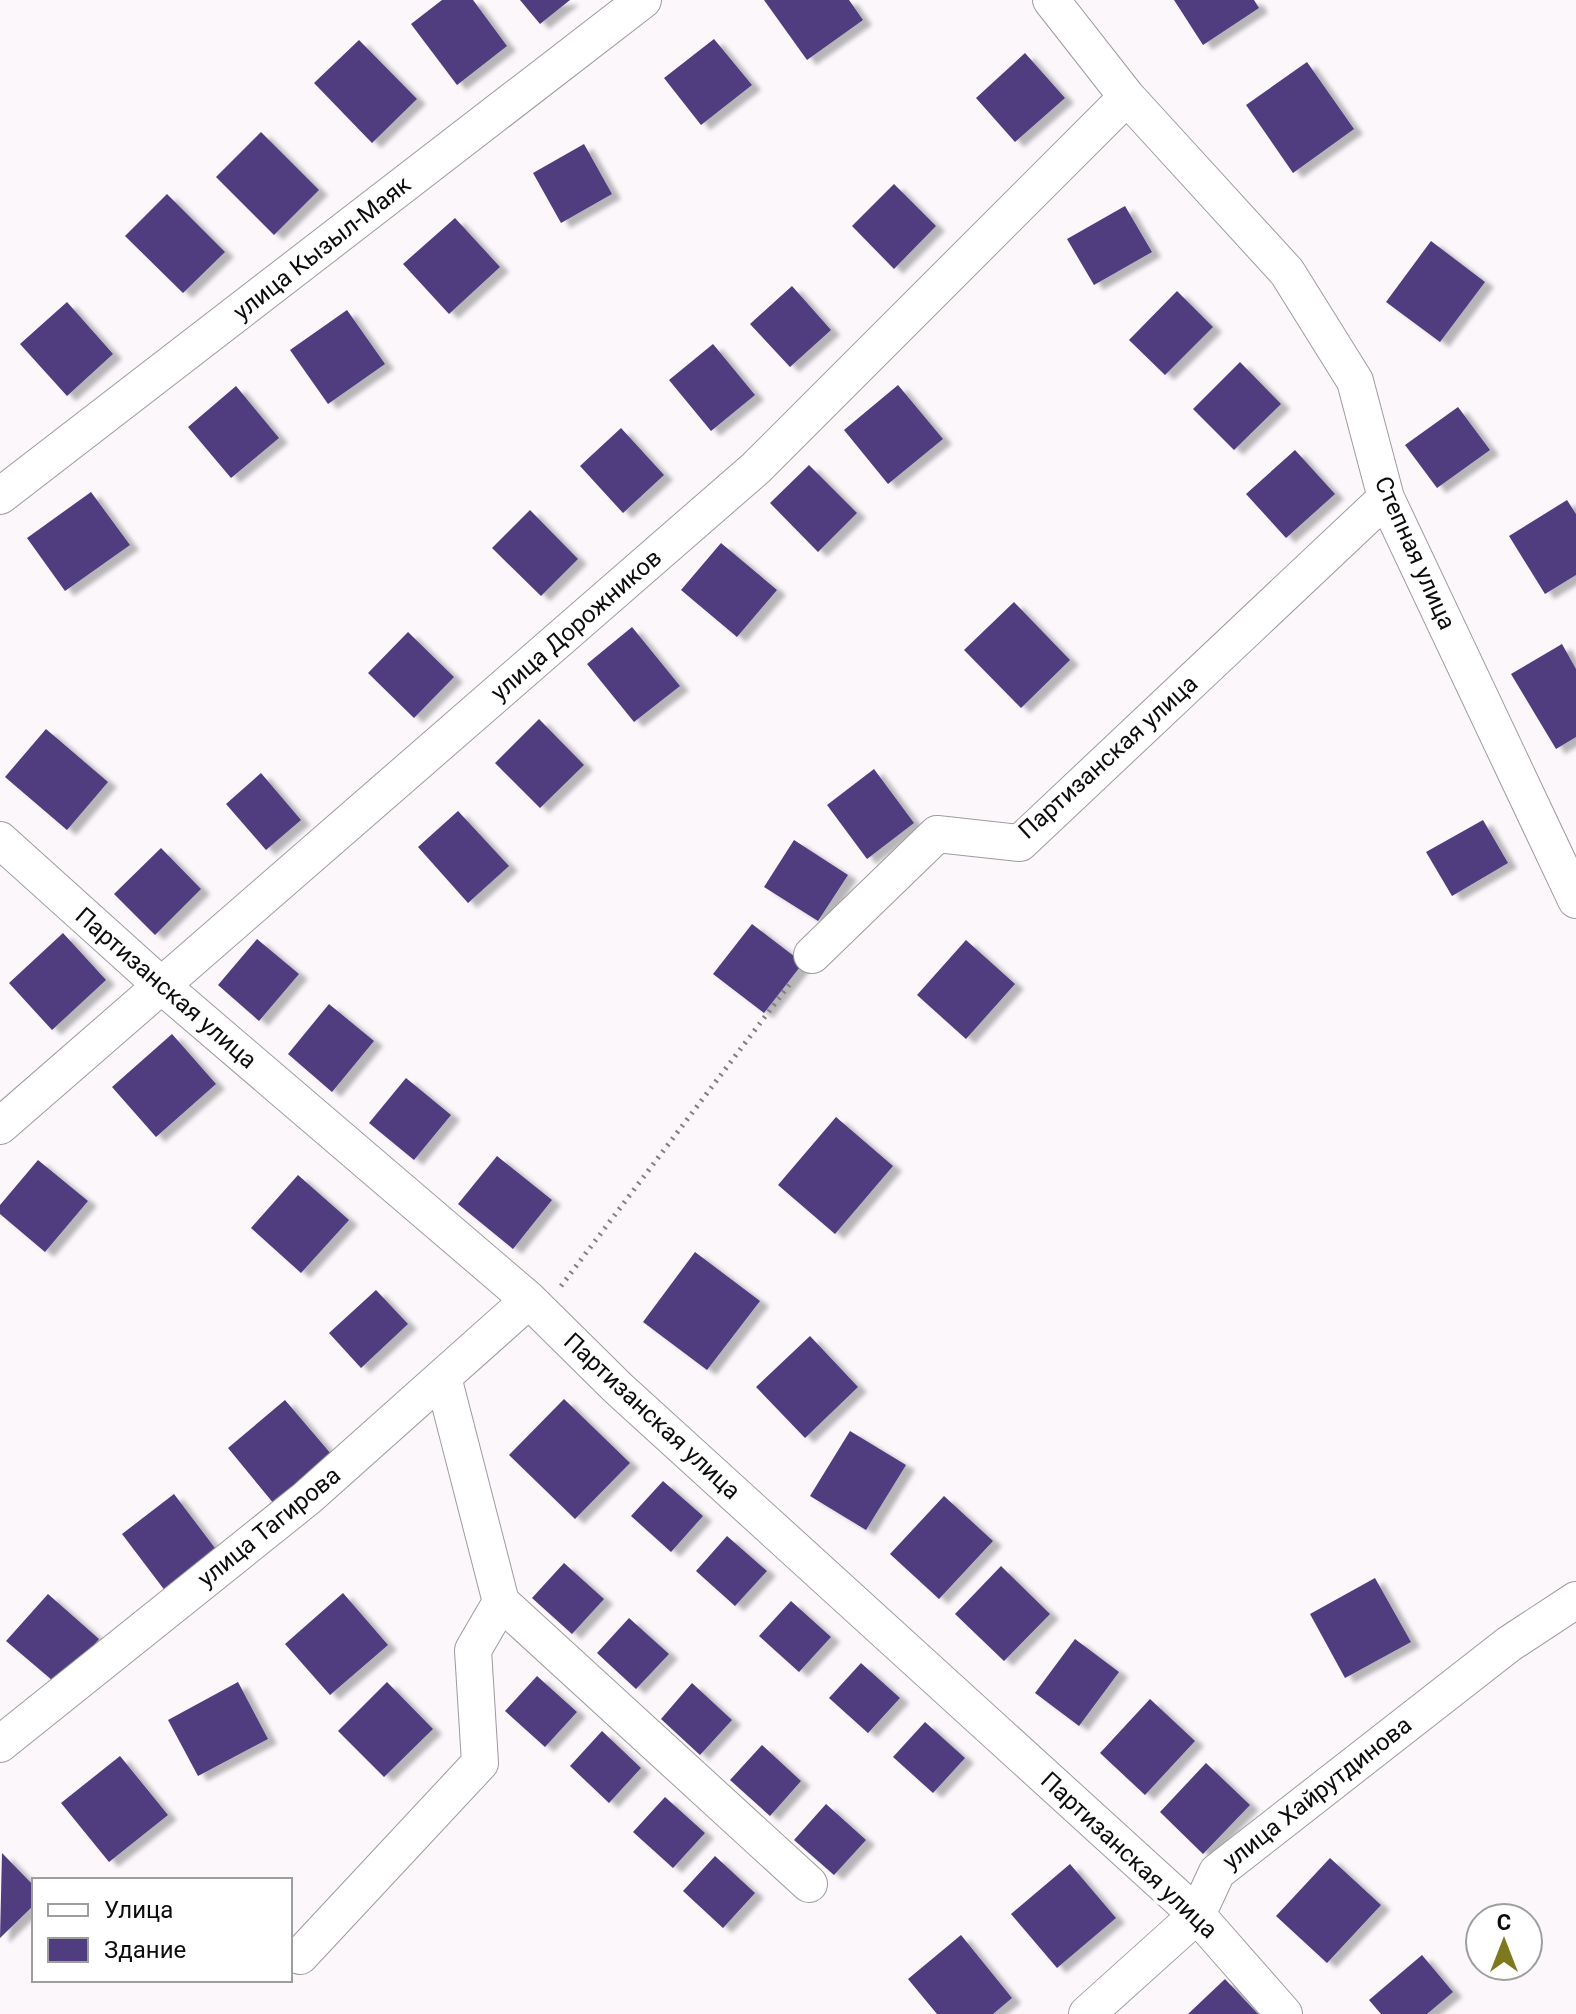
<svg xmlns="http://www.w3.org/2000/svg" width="1576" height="2014" font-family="Roboto,sans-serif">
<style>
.building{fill:#4f3d80;filter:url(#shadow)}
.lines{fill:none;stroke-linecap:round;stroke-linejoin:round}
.minor-casing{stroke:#9e9b9f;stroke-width:38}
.path{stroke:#817f81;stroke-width:5;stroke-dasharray:2 6;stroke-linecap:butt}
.minor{stroke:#fff;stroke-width:36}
.labels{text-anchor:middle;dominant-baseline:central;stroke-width:8;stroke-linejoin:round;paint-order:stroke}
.street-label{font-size:24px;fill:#0e0d0e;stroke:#fff}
</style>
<defs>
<filter id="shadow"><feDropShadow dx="9" dy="5" stdDeviation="2" flood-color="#0004"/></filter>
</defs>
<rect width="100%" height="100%" fill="#fbf7fb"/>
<path class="building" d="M442,0H473L507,46L457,85L411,24Z
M520,0H570L540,24Z
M764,0H849L863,20L807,60Z
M1174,0H1254L1259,8L1203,45Z
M714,39L752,85L701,125L664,78Z
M359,40L417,99L372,143L314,83Z
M1025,53L1065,98L1015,142L976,98Z
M1307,62L1354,129L1293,173L1246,105Z
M261,132L319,190L274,235L216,177Z
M584,144L612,194L561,223L533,173Z
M894,184L936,226L894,269L852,226Z
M167,194L225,252L183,293L125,236Z
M1125,206L1152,252L1094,285L1067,239Z
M455,218L500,267L449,314L403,264Z
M1431,241L1485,282L1440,342L1386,302Z
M792,286L831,330L790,367L750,324Z
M1177,291L1213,327L1165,375L1129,340Z
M67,302L113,354L67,396L20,344Z
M347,310L385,364L328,404L290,350Z
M713,344L755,395L711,431L669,380Z
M1240,362L1281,404L1234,450L1193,409Z
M898,385L943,439L888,484L844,430Z
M236,386L279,438L231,478L188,427Z
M1458,407L1490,450L1437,488L1405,445Z
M621,428L664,475L623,513L580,466Z
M1295,450L1335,494L1286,538L1246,494Z
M809,465L857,513L818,552L770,503Z
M91,492L130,545L65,591L27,538Z
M1567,500L1576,514V575L1545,594L1509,536Z
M530,510L578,559L541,596L492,548Z
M721,543L777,590L737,637L681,590Z
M1014,602L1070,660L1021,708L964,650Z
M632,627L680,686L634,722L587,664Z
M408,632L454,677L414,718L368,673Z
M1562,644L1576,669V737L1556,749L1511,674Z
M539,719L584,765L540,808L495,763Z
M46,729L108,782L67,830L5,777Z
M874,769L914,823L867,859L827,805Z
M261,773L301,820L266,850L226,804Z
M458,811L509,866L468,903L418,847Z
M1483,820L1508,863L1452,896L1426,852Z
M794,840L848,875L818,921L764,887Z
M161,848L201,889L155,935L114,894Z
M752,924L803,963L764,1013L713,974Z
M63,933L106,980L52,1030L9,983Z
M257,939L299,974L259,1021L218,985Z
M966,940L1015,984L966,1039L917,995Z
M329,1004L374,1041L332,1092L288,1054Z
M172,1034L216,1084L156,1137L112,1087Z
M406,1078L451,1115L414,1160L369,1123Z
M836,1117L893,1166L835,1234L778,1185Z
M497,1156L552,1200L513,1249L458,1204Z
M38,1160L88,1201L45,1252L0,1214V1205Z
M298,1175L349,1220L301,1273L251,1228Z
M695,1252L760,1301L707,1370L643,1322Z
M376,1290L408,1324L361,1368L329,1333Z
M810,1336L858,1387L805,1438L756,1387Z
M564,1399L630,1463L575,1519L509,1455Z
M285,1400L337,1461L279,1510L228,1448Z
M850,1431L906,1465L866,1530L810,1496Z
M663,1481L703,1516L671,1552L631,1516Z
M174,1494L221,1556L169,1596L122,1534Z
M944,1496L993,1541L939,1599L890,1554Z
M727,1536L767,1571L735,1606L696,1571Z
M564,1563L604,1599L572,1634L532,1598Z
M1001,1566L1050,1614L1004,1661L955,1614Z
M1375,1578L1411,1642L1345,1678L1310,1614Z
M343,1593L388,1645L330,1695L285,1644Z
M48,1594L99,1639L59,1686L6,1641Z
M791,1601L831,1637L799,1672L759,1636Z
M629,1618L669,1654L636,1689L597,1653Z
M1075,1639L1119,1672L1079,1726L1035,1693Z
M861,1663L900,1698L868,1733L829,1698Z
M537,1676L577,1712L545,1747L505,1711Z
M238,1682L268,1739L198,1776L168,1720Z
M387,1682L433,1729L384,1777L338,1731Z
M692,1683L732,1720L700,1755L661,1719Z
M1150,1699L1195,1741L1145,1795L1100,1753Z
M925,1722L965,1758L933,1793L893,1757Z
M602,1731L641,1768L609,1803L570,1766Z
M762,1745L801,1781L770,1816L730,1780Z
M120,1756L168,1815L109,1862L61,1803Z
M1206,1763L1250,1805L1203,1854L1160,1812Z
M665,1797L705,1833L673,1868L633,1832Z
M826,1804L866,1840L834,1875L794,1840Z
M2,1853L34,1886V1905L0,1938Z
M715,1856L755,1893L723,1928L683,1891Z
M1330,1858L1381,1905L1327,1963L1276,1916Z
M1070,1864L1116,1918L1057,1968L1011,1914Z
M961,1935L1012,1998L993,2014H937L908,1979Z
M1422,1955L1453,1992L1427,2014H1381L1369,2000Z
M1225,1979L1258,2014H1188Z"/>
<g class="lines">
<g class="minor-casing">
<path id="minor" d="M1051,0L1127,97L1287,272L1355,381L1386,498L1576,900
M0,496L643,0
M0,840L162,986L529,1300L618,1388L1197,1915L1284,2014
M812,955L937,834L1020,843L1386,498
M0,1126L756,468L1127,97
M443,1377L501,1602L809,1884
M0,1744L307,1498L529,1300
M300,1956L480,1763L473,1650L501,1602
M1087,2014L1197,1915L1217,1872L1509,1644L1576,1600"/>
</g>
<path class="path" d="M561,1286L792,981"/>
<use href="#minor" class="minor"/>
</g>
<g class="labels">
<g class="street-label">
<text transform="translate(322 248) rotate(-38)">улица Кызыл-Маяк</text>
<text transform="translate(1415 553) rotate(66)">Степная улица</text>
<text transform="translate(576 625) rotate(-41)">улица Дорожников</text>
<text transform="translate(1108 757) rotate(-42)">Партизанская улица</text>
<text transform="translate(166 988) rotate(41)">Партизанская улица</text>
<text transform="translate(652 1416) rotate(43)">Партизанская улица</text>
<text transform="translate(269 1527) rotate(-39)">улица Тагирова</text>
<text transform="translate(1317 1793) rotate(-38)">улица Хайрутдинова</text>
<text transform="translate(1129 1855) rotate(43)">Партизанская улица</text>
</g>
</g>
<rect x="32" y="1878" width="260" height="104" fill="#ffffff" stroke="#9f9e9f" stroke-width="2"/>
<rect x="48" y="1904" width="40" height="12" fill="#ffffff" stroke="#9f9e9f" stroke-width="2"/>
<text x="104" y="1918" font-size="24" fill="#0e0d0e">Улица</text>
<rect x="48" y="1938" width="40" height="24" fill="#4f3d80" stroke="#9f9e9f" stroke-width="2"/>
<text x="104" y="1958" font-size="24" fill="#0e0d0e">Здание</text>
<g transform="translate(1504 1942)"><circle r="38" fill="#ffffff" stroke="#9f9e9f" stroke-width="2"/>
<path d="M0-6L14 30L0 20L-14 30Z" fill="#7e781e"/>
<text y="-12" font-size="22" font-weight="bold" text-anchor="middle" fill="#0e0d0e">С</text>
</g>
</svg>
